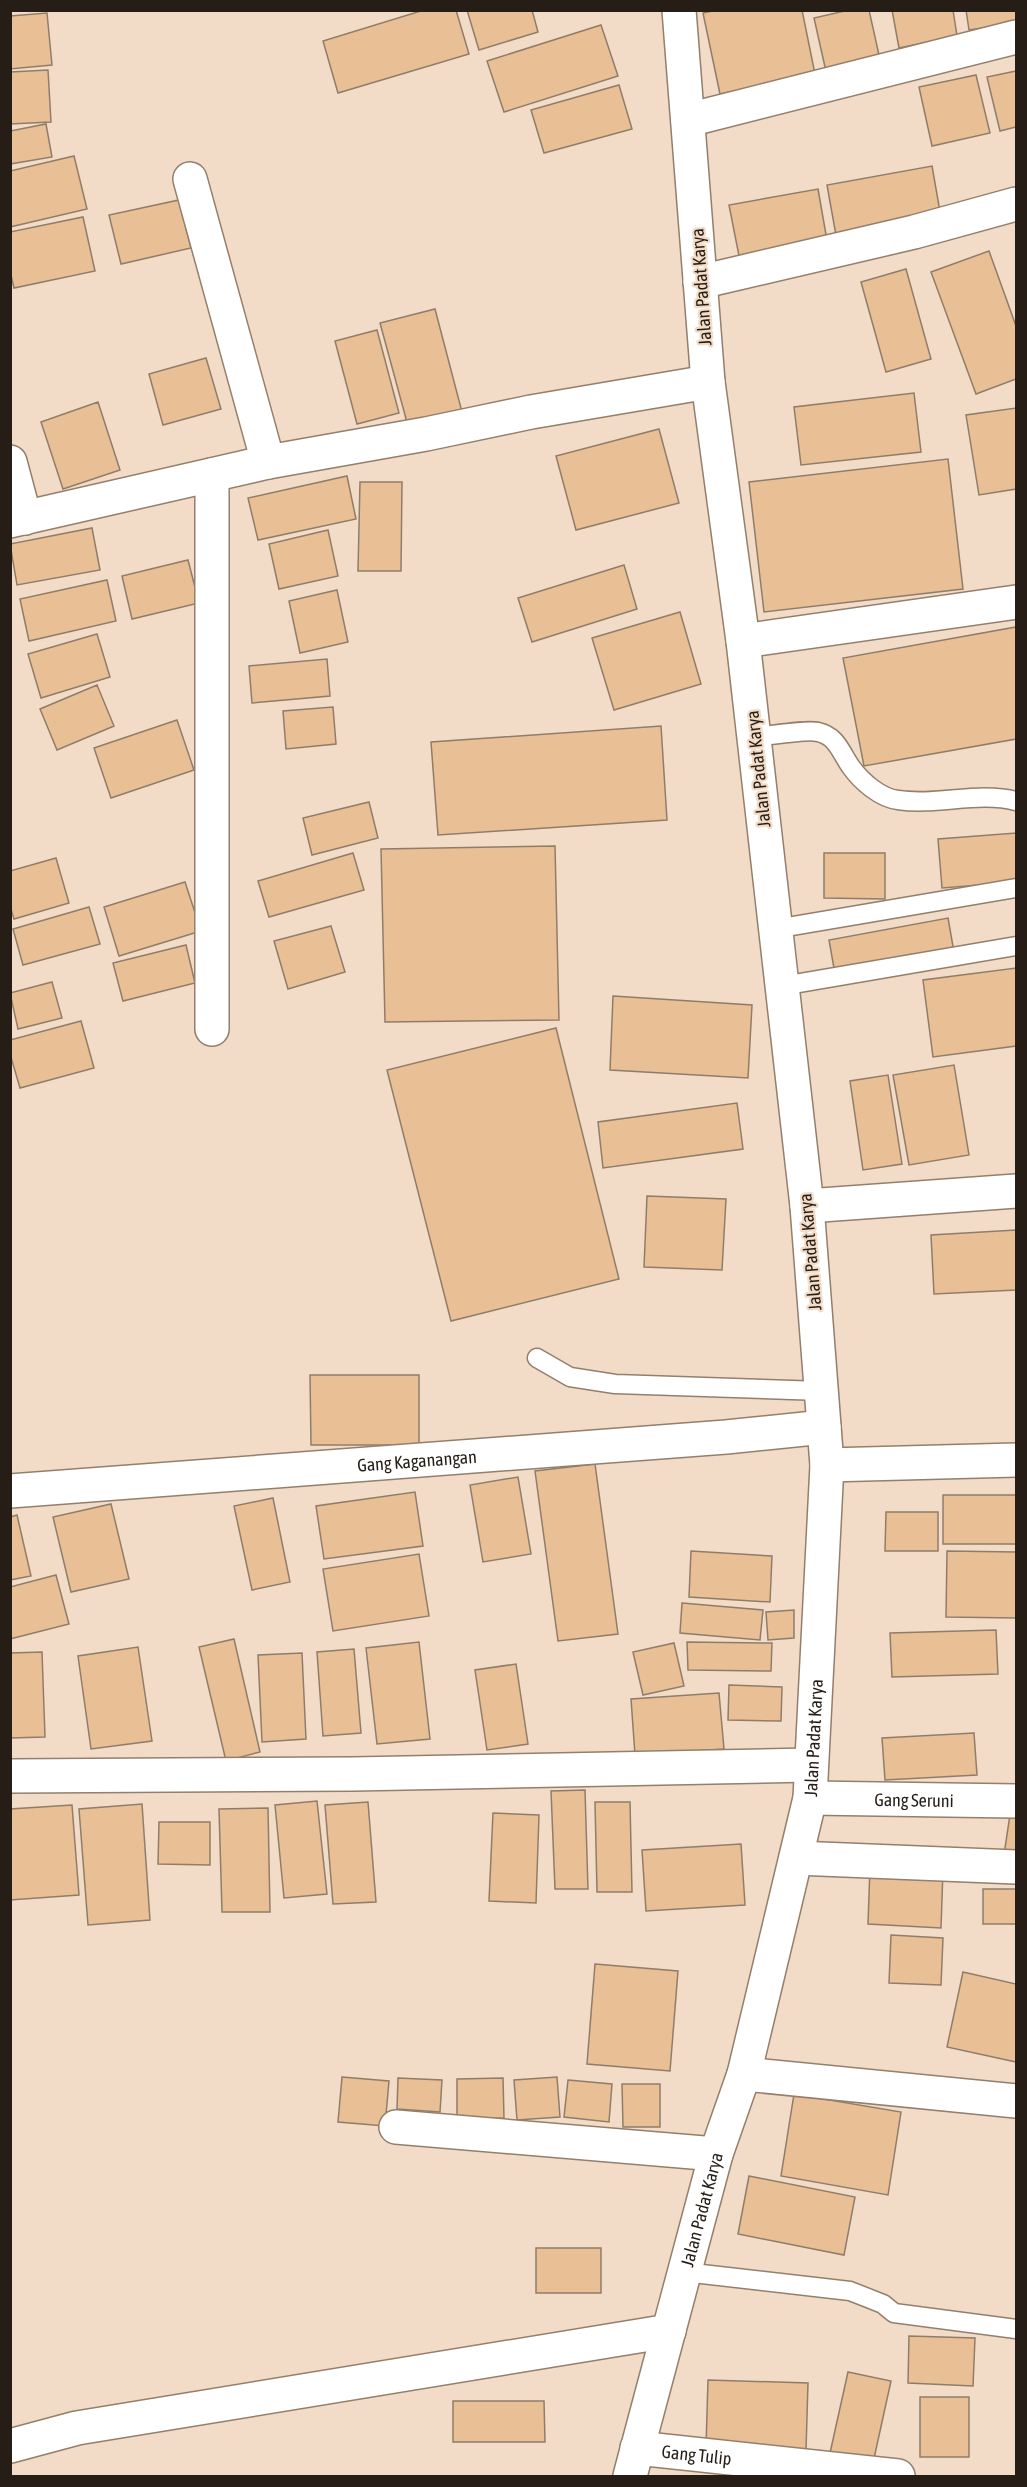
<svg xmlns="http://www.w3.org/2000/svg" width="1027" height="2487" font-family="'Asap Condensed',sans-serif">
	<rect width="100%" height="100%" fill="#f2dcc7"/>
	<path fill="#e9bf96" stroke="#907d69" stroke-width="1.5" d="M424 10H456L469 54 338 93 323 41Z
		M467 10H532L538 32 479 50Z
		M717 10H802L815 74 720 94 703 13Z
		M849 10H869L881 64 827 76 814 18Z
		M892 10H953L957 36 899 48Z
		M966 10H1016V23L969 30Z
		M47 13 52 65 10 69V16Z
		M601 25 618 76 504 112 487 61Z
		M48 70 51 122 10 124V72Z
		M1016 71V127L1000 131 987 77Z
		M976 75 990 133 932 146 919 87Z
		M619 85 632 129 544 153 531 110Z
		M46 124 52 157 10 164V131Z
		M74 156 87 209 10 227V171Z
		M932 166 942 223 837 241 827 185Z
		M818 189 828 246 740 261 729 205Z
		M179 200 191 248 121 264 109 215Z
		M83 217 95 271 14 288 10 271V232Z
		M989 251 1016 326V379L976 394 931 272Z
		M906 269 931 359 886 372 861 282Z
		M435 309 462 412 408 426 380 323Z
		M377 330 399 413 357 424 335 341Z
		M206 358 221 409 163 425 149 374Z
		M914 393 921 452 801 465 794 407Z
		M98 402 120 470 63 489 41 422Z
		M1016 408V489L979 495 966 415Z
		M659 429 679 503 576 530 556 456Z
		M948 459 963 589 764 612 749 482Z
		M347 476 356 519 258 540 248 498Z
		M360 482H402L401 571H358Z
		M92 528 100 570 17 585 10 544Z
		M328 530 338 576 279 589 269 544Z
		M188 560 199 603 132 619 122 576Z
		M624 565 637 609 532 642 518 598Z
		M107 580 116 621 29 641 20 599Z
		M337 590 348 642 300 653 289 601Z
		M680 612 701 684 614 710 592 638Z
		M1016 627V739L864 766 843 658Z
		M97 634 110 677 41 698 28 654Z
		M327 659 330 696 252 703 249 666Z
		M97 685 114 726 57 750 40 709Z
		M333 707 336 744 286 749 283 711Z
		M177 720 194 770 111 798 94 748Z
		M661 726 667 820 438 835 431 742Z
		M369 802 378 838 312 855 303 818Z
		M1016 833V882L942 888 938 839Z
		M555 846 559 1020 385 1022 381 849Z
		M353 853 364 890 269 917 258 881Z
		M824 853H885V899L824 898Z
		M56 858 69 903 14 919 10 906V871Z
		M185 882 201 931 119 956 104 907Z
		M89 907 100 944 23 965 13 929Z
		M948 918 954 952 835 974 829 940Z
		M331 926 345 972 288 989 274 941Z
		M186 945 195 983 123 1001 113 963Z
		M1016 968V1046L933 1057 923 980Z
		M52 982 62 1018 18 1029 10 993Z
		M613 996 752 1005 748 1078 610 1070Z
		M81 1021 94 1068 20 1088 10 1054V1040Z
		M556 1028 619 1279 451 1321 387 1070Z
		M954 1065 969 1155 909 1165 893 1075Z
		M888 1075 902 1164 863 1170 850 1081Z
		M737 1103 743 1149 603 1168 598 1122Z
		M647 1196 726 1199 722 1270 644 1267Z
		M1016 1230V1290L934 1294 931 1235Z
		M310 1375H419V1445H311Z
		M595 1464 618 1634 558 1641 535 1471Z
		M518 1477 531 1554 483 1562 470 1485Z
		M415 1492 423 1546 324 1559 316 1506Z
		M943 1495H1016V1544H943Z
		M273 1498 290 1582 252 1590 234 1506Z
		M111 1504 129 1579 71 1592 53 1517Z
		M886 1512H938V1551H885Z
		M17 1515 31 1576 10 1580V1517Z
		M691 1551 772 1556 770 1602 689 1597Z
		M947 1551 1016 1552V1618L946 1617Z
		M419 1554 429 1616 333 1631 323 1569Z
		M56 1575 69 1624 10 1639V1587Z
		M682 1603 763 1610 760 1640 680 1633Z
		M794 1610V1638L768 1640 766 1612Z
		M996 1630 998 1674 892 1677 890 1633Z
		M234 1639 260 1752 226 1761 199 1647Z
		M419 1642 430 1739 377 1744 366 1648Z
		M687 1642 772 1643 771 1671 688 1670Z
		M674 1643 684 1686 643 1695 633 1652Z
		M138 1647 152 1741 91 1749 78 1656Z
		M354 1649 361 1733 323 1736 317 1652Z
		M42 1652 45 1737 10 1738V1653Z
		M302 1653 306 1739 262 1742 258 1655Z
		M516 1664 528 1744 487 1750 475 1670Z
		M729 1685 782 1687 781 1721 728 1720Z
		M719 1693 724 1749 635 1755 631 1699Z
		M974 1733 977 1775 885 1780 882 1738Z
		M585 1790 588 1889H555L551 1791Z
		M317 1801 327 1894 284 1898 275 1805Z
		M368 1802 376 1902 333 1904 325 1805Z
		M595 1802H630L632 1892H597Z
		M142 1804 150 1920 88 1925 79 1809Z
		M72 1805 79 1895 10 1900V1809Z
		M268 1808 270 1912H222L219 1809Z
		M1011 1808 1016 1809V1857L1004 1855Z
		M493 1813 539 1815 536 1903 489 1901Z
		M159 1822H210V1865L158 1864Z
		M741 1844 745 1905 646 1911 642 1850Z
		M870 1867 943 1870 941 1928 868 1924Z
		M983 1889H1016V1924H983Z
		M891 1935 943 1938 941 1985 889 1983Z
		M595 1964 678 1971 670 2071 587 2064Z
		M963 1972 1016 1984V2062L947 2047Z
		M342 2077 389 2081 385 2126 338 2122Z
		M557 2077 560 2117 517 2120 514 2080Z
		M398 2078 442 2080 440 2112 397 2109Z
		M503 2078 504 2118 457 2119V2079Z
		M568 2080 612 2084 609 2122 564 2117Z
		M622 2084H660V2127H623Z
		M794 2094 901 2112 888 2195 781 2176Z
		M749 2176 855 2197 844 2255 738 2234Z
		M536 2248H601V2293H536Z
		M909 2336 975 2338 973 2386 908 2383Z
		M848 2372 891 2381 873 2463 830 2453Z
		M708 2380 808 2383 806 2450 706 2447Z
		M920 2397H969V2457H920Z
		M453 2401H544L545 2442H453Z"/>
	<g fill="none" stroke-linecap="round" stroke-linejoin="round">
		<defs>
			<path id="service" d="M754 737C768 736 807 729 818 732 837 736 841 753 851 767 861 781 880 798 898 800 937 806 978 791 1016 801
				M775 929 1016 888
				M782 986 1016 946
				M537 1358 570 1377 615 1384 822 1391
				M684 2272 850 2291 883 2304 894 2313 1016 2329"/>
			<g id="minor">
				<path d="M688 120 1016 37"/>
				<path d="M190 179 268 462"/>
				<path d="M700 282 914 232 1016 204"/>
				<path d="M10 462 25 518"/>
				<path d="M10 521 268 462 426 434 531 412 708 382"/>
				<path d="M743 641 1016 602"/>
				<path d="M212 1029V475"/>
				<path d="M807 1206 1016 1191"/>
				<path d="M827 1465 1016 1460"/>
				<path id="s1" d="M10 1491 726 1437 824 1427"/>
				<path d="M10 1776 353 1774 810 1765"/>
				<path id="s2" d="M810 1798 1016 1801"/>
				<path d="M796 1858 1016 1867"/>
				<path d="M744 2074 1016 2101"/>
				<path d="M396 2127 716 2154"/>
				<path d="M10 2446 77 2428 669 2331"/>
				<path id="s3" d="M637 2448 898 2476"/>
				<path id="s4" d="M630 2476 716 2154 744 2074 810 1798 827 1465 807 1206 743 641 708 382 679 10"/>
			</g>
		</defs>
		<use href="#service" stroke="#937f6c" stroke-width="21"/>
		<use href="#minor" stroke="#937f6c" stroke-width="36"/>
		<use href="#service" stroke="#fff" stroke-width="18"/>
		<use href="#minor" stroke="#fff" stroke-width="33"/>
	</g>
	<g text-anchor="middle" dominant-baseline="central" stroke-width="4.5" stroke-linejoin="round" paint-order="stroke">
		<g font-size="18" fill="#251d16" stroke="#f2dcc7">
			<text transform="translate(701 287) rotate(-94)">Jalan Padat Karya</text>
			<text transform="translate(758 769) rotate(-96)">Jalan Padat Karya</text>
			<text transform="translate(810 1252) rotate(-95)">Jalan Padat Karya</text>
			<text stroke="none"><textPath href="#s1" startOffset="408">Gang Kaganangan</textPath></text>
			<text stroke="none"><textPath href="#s4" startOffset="762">Jalan Padat Karya</textPath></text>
			<text stroke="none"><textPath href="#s2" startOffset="104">Gang Seruni</textPath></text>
			<text stroke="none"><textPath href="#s4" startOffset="276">Jalan Padat Karya</textPath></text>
			<text stroke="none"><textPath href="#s3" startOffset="60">Gang Tulip</textPath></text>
		</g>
	</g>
	<rect width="1027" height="2487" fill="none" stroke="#251d16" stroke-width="24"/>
</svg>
